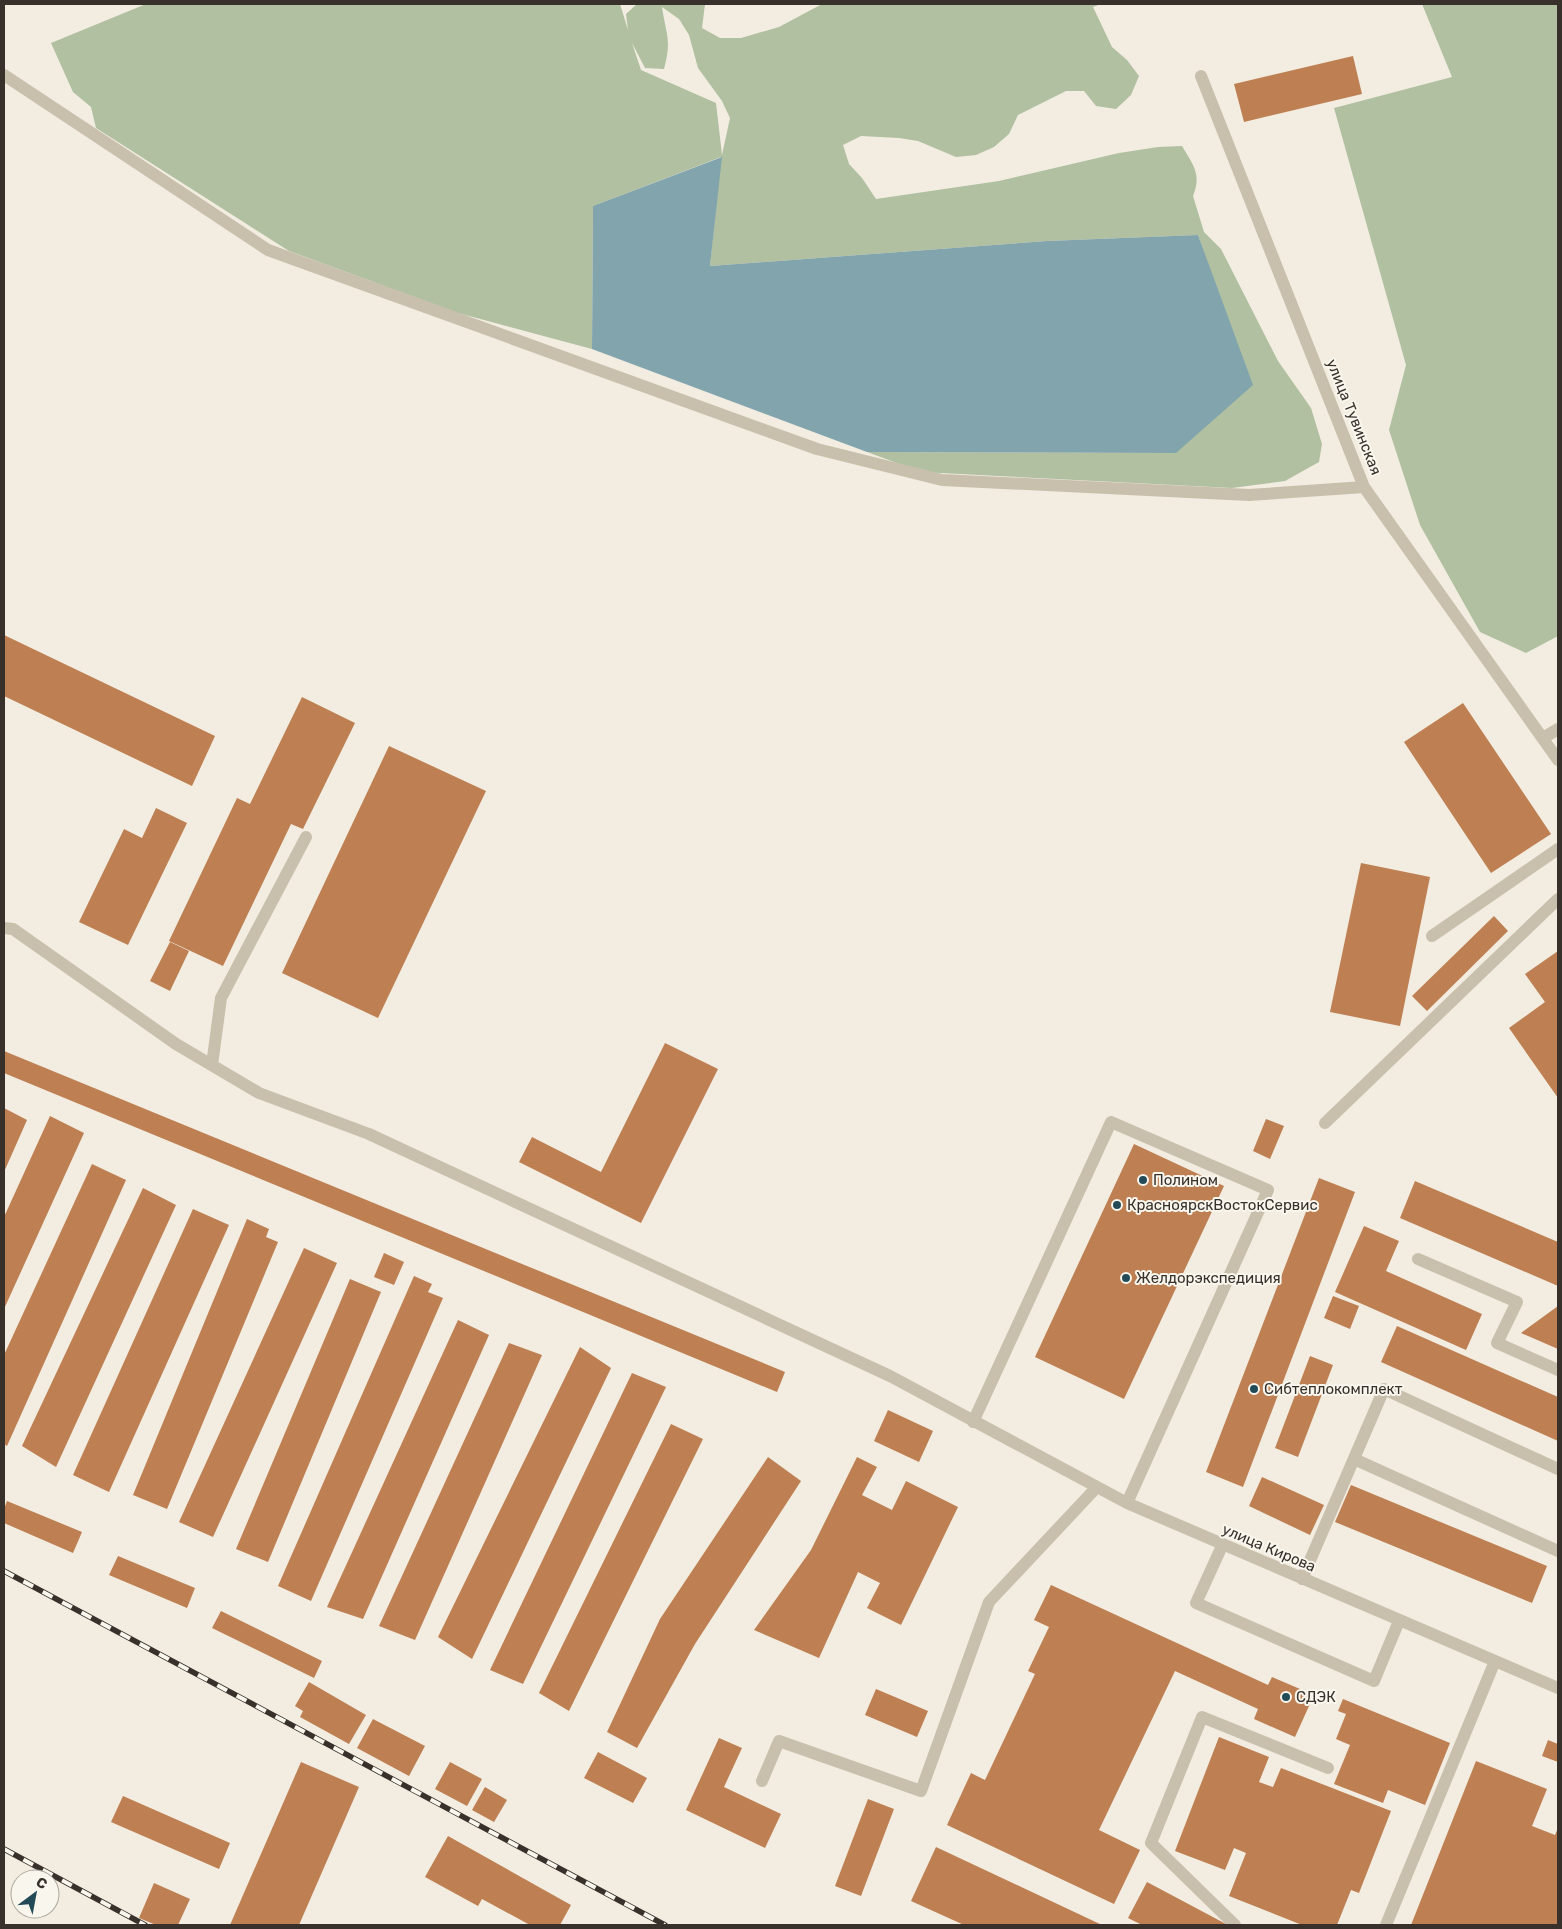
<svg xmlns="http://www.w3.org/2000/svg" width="1562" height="1929" font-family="Rubik,sans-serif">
	<rect width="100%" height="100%" fill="#f2ede0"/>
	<path fill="#b0c0a1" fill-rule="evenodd" d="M146 4H620L628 30 626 14 637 4H705L702 28 720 38H741L779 27 822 4H1101L1093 7 1112 47 1127 60 1139 76 1131 95 1116 109 1096 106 1084 91H1066L1018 115 1009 134 994 147 976 155 956 157 918 141 899 138 861 136 843 145 849 164 862 178 876 199 999 181 1119 153 1158 147 1182 146C1193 165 1202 174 1193 196L1204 232 1221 249 1278 361 1311 408 1322 444 1319 462 1285 481 1232 488 921 472 867 452 1176 453 1223 308 1198 235 1047 241 710 266 721 157 593 206 592 349 458 313 289 251 96 128 91 107 73 92 51 43ZM662 7 679 19 689 35 698 68 722 101 730 118 722 155 716 103 641 70 632 43 645 68 664 69C672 39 666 35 662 7Z
		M1422 4H1558V636L1526 653 1480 632 1420 525 1389 430 1406 365 1334 108 1452 77Z"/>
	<path fill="#81a4ad" d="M722 157 710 266 1047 241 1198 235 1253 385 1176 453 867 452 592 349 593 206Z"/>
	<path fill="#be7f52" d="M1353 56 1362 94 1244 122 1234 84Z
		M4 635 215 736 192 786 4 696Z
		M302 697 355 723 303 829 291 824 223 966 169 941 237 798 250 804Z
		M1463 703 1551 834 1491 873 1404 742Z
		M389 746 486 791 378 1018 282 973Z
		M156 808 187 823 128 945 79 922 124 829 142 838Z
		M1361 863 1430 877 1400 1026 1330 1012Z
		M1494 916 1508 931 1427 1011 1412 996Z
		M170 942 189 951 170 991 150 981Z
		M1558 951V1098L1509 1028 1545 1002 1525 974Z
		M665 1043 718 1069 641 1223 519 1162 532 1137 601 1172Z
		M4 1051 785 1372 777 1392 4 1073Z
		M4 1108 27 1120 4 1172Z
		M50 1116 84 1133 4 1309V1217Z
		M1266 1119 1284 1126 1270 1159 1253 1151Z
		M1134 1144 1224 1186 1124 1399 1035 1357Z
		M92 1164 126 1180 7 1446 4 1444V1355Z
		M1319 1178 1355 1192 1243 1487 1206 1472Z
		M1415 1181 1558 1242V1286L1400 1218Z
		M143 1188 176 1205 56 1467 22 1446Z
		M193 1209 229 1225 109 1492 73 1475Z
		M247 1219 269 1229 266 1237 278 1242 167 1509 133 1495Z
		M1364 1226 1399 1241 1386 1271 1482 1314 1466 1350 1335 1292Z
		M304 1248 337 1263 213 1537 179 1522Z
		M384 1253 404 1262 394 1285 374 1277Z
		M414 1276 432 1284 428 1292 443 1298 311 1601 278 1586Z
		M350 1279 381 1292 268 1562 236 1549Z
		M1333 1296 1359 1306 1350 1329 1324 1318Z
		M1558 1306V1349L1521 1333Z
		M458 1320 489 1335 363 1619 327 1607Z
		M1397 1326 1558 1397V1441L1381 1362Z
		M509 1343 542 1355 415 1640 379 1626Z
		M580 1347 611 1368 472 1659 438 1637Z
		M1310 1356 1333 1365 1298 1457 1275 1448Z
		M632 1373 666 1387 523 1684 490 1670Z
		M888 1410 933 1431 919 1462 874 1441Z
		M671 1424 703 1439 569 1711 539 1693Z
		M768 1457 801 1481 695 1644 637 1748 607 1732 660 1619Z
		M857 1457 877 1467 862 1495 892 1510 906 1481 958 1507 901 1625 867 1608 880 1583 858 1572 819 1658 754 1630 811 1550Z
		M1262 1477 1324 1505 1310 1535 1249 1506Z
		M1351 1485 1547 1566 1532 1603 1335 1522Z
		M7 1501 82 1532 73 1553 4 1523V1509Z
		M118 1556 195 1588 187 1608 109 1575Z
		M1051 1585 1268 1685 1272 1677 1314 1695 1295 1737 1254 1719 1258 1709 1175 1671 1099 1830 1140 1850 1114 1904 947 1825 971 1773 985 1780 1035 1674 1028 1671 1049 1627 1034 1620Z
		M221 1611 322 1661 314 1678 212 1628Z
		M309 1682 366 1715 349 1744 300 1717 303 1711 295 1706Z
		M876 1689 928 1711 917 1737 865 1715Z
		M1343 1699 1450 1743 1425 1805 1388 1790 1383 1803 1334 1784 1350 1745 1336 1739 1346 1714 1338 1711Z
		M373 1719 425 1746 409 1776 357 1748Z
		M1219 1737 1269 1757 1259 1782 1273 1787 1281 1768 1391 1811 1359 1893 1351 1890 1337 1925H1302L1229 1896 1246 1853 1234 1848 1225 1870 1175 1851Z
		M719 1738 742 1748 724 1787 781 1814 765 1848 686 1810Z
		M1548 1740 1558 1744V1762L1542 1756Z
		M598 1752 647 1778 633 1803 584 1778Z
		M1476 1761 1547 1789 1532 1826 1555 1835 1558 1828V1925H1411Z
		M301 1762 359 1787 299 1925H230Z
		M450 1762 482 1779 467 1806 435 1789Z
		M485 1787 507 1800 494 1822 472 1810Z
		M123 1796 230 1843 219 1869 111 1822Z
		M868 1799 894 1809 861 1896 835 1886Z
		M448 1836 571 1905 560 1925H530L482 1899 478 1906 425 1877Z
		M936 1847 1102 1925H964L911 1901Z
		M1147 1882 1226 1924V1925H1142L1128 1918Z
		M154 1883 190 1899 178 1925H156L139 1918Z"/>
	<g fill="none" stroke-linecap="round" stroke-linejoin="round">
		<path stroke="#c9bfad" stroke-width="12" d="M4 75 268 250 817 449 942 480 1249 495 1364 487
			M1201 76 1364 487 1558 760
			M1543 738 1558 729
			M4 928 13 929 176 1044 259 1093 369 1134 890 1376 1127 1503 1558 1688
			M1432 936 1558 849
			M212 1065 221 998 306 837
			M1325 1123 1558 899
			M1418 1259 1517 1302 1497 1343 1558 1370
			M973 1422 1111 1122 1268 1190 1127 1503
			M1354 1459 1558 1551
			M1222 1546 1196 1603 1374 1681 1399 1621
			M1302 1579 1384 1389 1558 1469
			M762 1781 779 1741 921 1791 989 1602 1096 1488
			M1235 1925 1151 1843 1202 1717 1328 1768
			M1386 1925 1495 1661"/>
		<defs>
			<path id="rail" d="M4 1571 665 1925
				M4 1849 145 1925"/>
		</defs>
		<use href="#rail" stroke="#38312b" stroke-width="5.5"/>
		<use href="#rail" stroke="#f9f6ed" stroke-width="4" stroke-dasharray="11" stroke-linecap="butt"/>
	</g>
	<g fill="#234b57" stroke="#f9f6ed" stroke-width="2">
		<circle cx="1143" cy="1180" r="5"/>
		<circle cx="1117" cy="1205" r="5"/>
		<circle cx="1126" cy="1278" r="5"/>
		<circle cx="1254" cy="1389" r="5"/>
		<circle cx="1286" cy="1697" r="5"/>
	</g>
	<g text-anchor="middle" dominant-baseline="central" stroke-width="4" stroke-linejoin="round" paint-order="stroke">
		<g font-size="15" fill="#38312b" stroke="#f9f6ed">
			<text transform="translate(1354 417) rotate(68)">улица Тувинская</text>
			<text transform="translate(1269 1548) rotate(23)">улица Кирова</text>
		</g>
		<g font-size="15" fill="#38312b" stroke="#f9f6ed" text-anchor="start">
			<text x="1153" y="1180">Полином</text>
			<text x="1127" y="1205">КрасноярскВостокСервис</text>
			<text x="1136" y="1278">Желдорэкспедиция</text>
			<text x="1264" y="1389">Сибтеплокомплект</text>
			<text x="1296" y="1697">СДЭК</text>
		</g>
	</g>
	<rect width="1562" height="1929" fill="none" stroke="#38312b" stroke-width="10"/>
	<g transform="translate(35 1894) rotate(32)"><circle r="24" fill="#f9f6ed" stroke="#aca79f"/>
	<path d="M0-4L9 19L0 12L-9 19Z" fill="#234b57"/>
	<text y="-8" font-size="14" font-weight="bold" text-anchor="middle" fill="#38312b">С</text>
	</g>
</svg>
